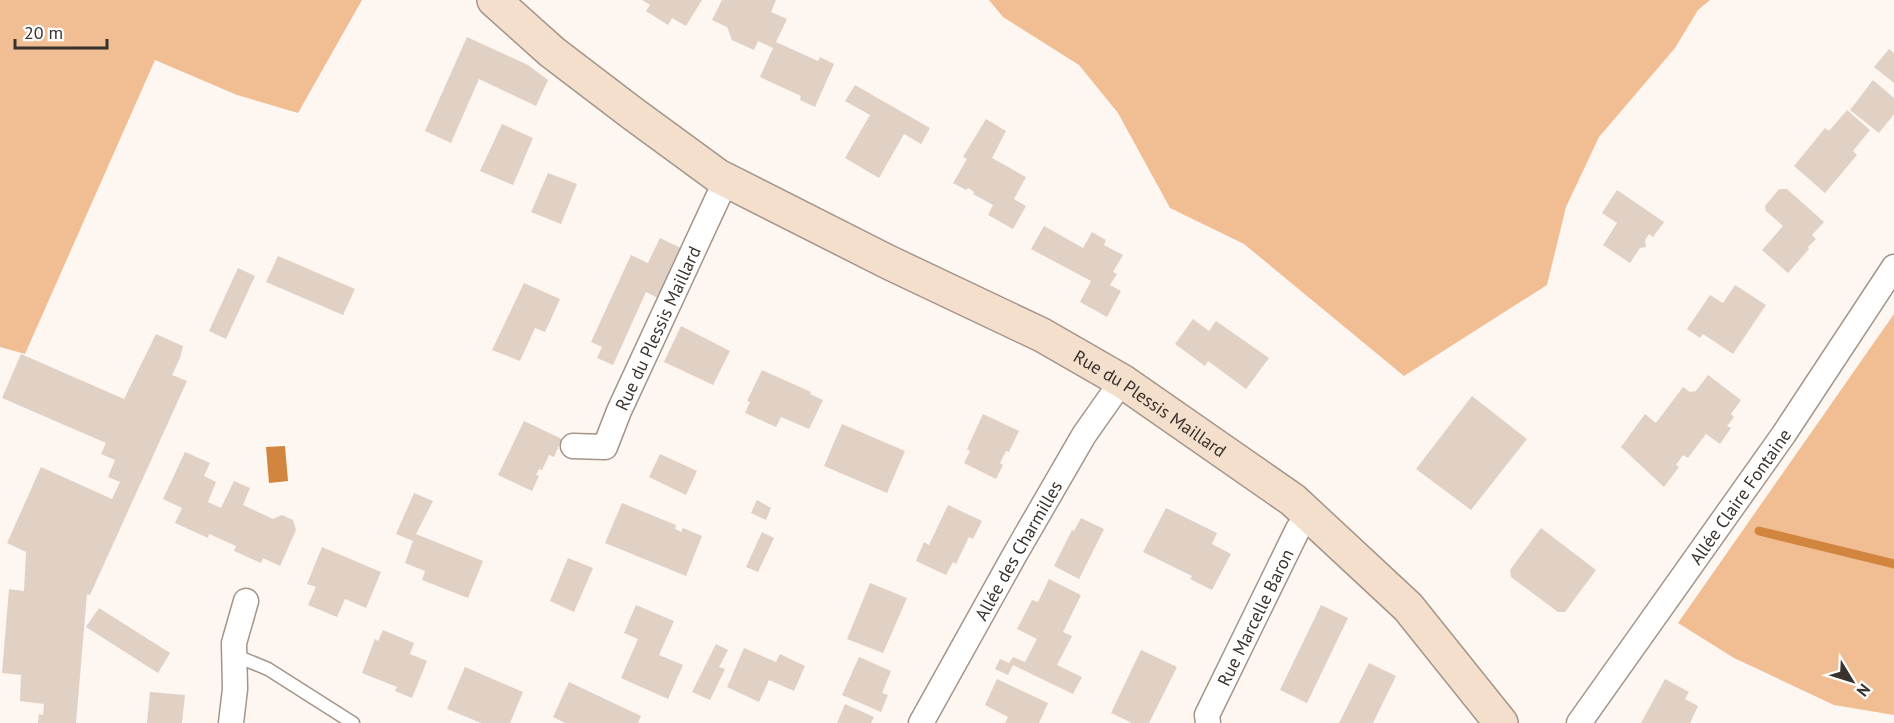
<svg xmlns="http://www.w3.org/2000/svg" width="1894" height="723" font-family="'PT Sans',sans-serif">
	<rect width="100%" height="100%" fill="#fdf6f1"/>
	<path fill="#f1be94" d="M0 0H362L298 113 237 95 155 60 25 354 0 347Z
		M989 0H1710L1698 10 1675 48 1599 137 1566 207 1547 285 1404 376 1244 244 1170 208 1118 113 1079 65 1003 17Z
		M1894 314V715L1834 705 1734 658 1678 623Z"/>
	<path fill="#d1853e" d="M285 446 288 481 269 483 266 447Z"/>
	<g fill="none" stroke-linecap="round" stroke-linejoin="round">
		<path stroke="#d1853e" stroke-width="9" d="M1759 531 1894 564"/>
	</g>
	<path fill="#e1d1c4" d="M642 0H702L686 26 672 18 668 25 646 11 650 5Z
		M722 0H776L771 12 787 19 776 42 818 61 820 57 834 64 815 107 800 100 801 96 760 77 773 48 758 41 754 50 732 40 727 27 712 20Z
		M467 37 528 65 548 80 536 106 479 79 451 143 425 131Z
		M1889 49 1894 53V83L1874 67Z
		M1873 80 1894 98V114L1879 133 1850 110Z
		M855 85 930 128 921 144 904 134 879 178 845 158 870 115 845 101Z
		M1847 110 1870 130 1853 151 1857 155 1825 193 1794 166 1825 128 1829 131Z
		M986 119 1006 131 992 158 1026 177 1014 199 1026 206 1013 229 988 215 993 205 973 194 974 192 968 188 966 190 953 183 967 159 963 157Z
		M502 124 533 138 513 185 480 171Z
		M548 173 577 184 561 224 531 212Z
		M1779 189H1787L1824 222 1812 235 1816 239 1808 247 1809 249 1788 273 1762 250 1783 226 1766 211 1765 206Z
		M1617 190 1664 222 1653 237 1649 234 1645 240 1646 247 1640 248 1630 263 1603 245 1617 223 1602 213Z
		M1044 226 1083 248 1092 232 1106 240 1104 245 1123 255 1113 272 1117 274 1110 285 1121 291 1107 317 1080 302 1091 281 1031 249Z
		M660 238 685 250 662 300 646 292 613 365 597 358 602 347 591 342 631 255 648 263Z
		M278 256 355 289 343 315 266 282Z
		M238 268 255 276 226 339 209 331Z
		M524 283 560 299 545 332 535 328 520 361 492 350Z
		M1735 285 1766 305 1733 354 1703 334 1700 338 1687 329 1710 295 1723 303Z
		M1193 319 1209 331 1216 321 1269 358 1246 389 1208 361 1205 366 1175 344Z
		M681 326 730 351 713 385 664 362Z
		M156 334 183 346 180 358 172 375 187 381 90 595 87 594 76 723H38L39 714 43 715 44 704 20 701 21 675 2 673 9 589 24 591 26 552 7 543 41 467 112 499 120 482 108 477 115 460 101 454 106 443 2 398 21 354 124 399Z
		M762 370 811 392 810 394 823 400 809 429 781 417 776 427 745 413 750 402 747 401Z
		M1708 375 1741 400 1731 414 1734 417 1727 426 1731 428 1720 444 1706 434 1688 458 1683 455 1676 465 1679 467 1664 487 1621 447 1645 414 1656 423 1683 387 1690 392 1696 391Z
		M1472 396 1527 439 1471 510 1416 469Z
		M983 414 1019 431 1009 452 1006 451 1000 463 1003 465 996 479 964 463 970 451 967 449Z
		M524 421 562 439 554 457 549 455 542 470 539 469 536 475 539 476 532 491 498 475Z
		M842 424 905 451 887 493 824 466Z
		M185 452 210 463 204 476 216 482 208 502 221 508 234 481 250 488 243 505 273 519 282 515 293 520 296 530 280 566 263 558 261 563 234 551 236 546 209 534 208 538 175 523 182 508 163 499Z
		M660 454 697 471 686 495 649 477Z
		M414 493 433 501 416 534 483 561 468 598 422 580 425 571 405 563 413 541 396 534Z
		M757 500 771 508 766 520 751 513Z
		M622 503 676 525 675 529 681 532 683 528 702 536 686 576 605 543Z
		M948 505 982 521 973 539 969 537 956 564 953 562 946 575 916 561 924 542 929 545Z
		M1166 508 1217 533 1212 544 1231 554 1212 590 1190 579 1192 576 1143 552Z
		M1081 518 1104 529 1079 579 1054 566 1072 530 1074 531Z
		M1541 528 1596 570 1565 612H1558L1511 577 1510 570Z
		M762 532 774 538 758 572 746 567Z
		M322 547 381 572 366 608 345 599 337 617 308 605 316 587 307 584Z
		M568 558 593 568 574 612 550 601Z
		M1049 579 1081 595 1063 632 1072 636 1057 665 1082 677 1073 694 1013 665 1008 675 995 669 1000 659 1009 663 1013 657 1025 662 1037 639 1017 629 1032 600 1038 602Z
		M870 583 907 598 883 653 847 639Z
		M636 605 674 621 659 655 683 665 668 699 621 678 638 639 624 633Z
		M1321 605 1348 618 1307 703 1280 690Z
		M99 608 170 653 158 673 86 627Z
		M383 630 414 643 410 654 427 661 412 698 395 691 397 687 362 673 375 639 378 641Z
		M716 644 728 650 719 667 725 669 710 700 692 692Z
		M744 648 776 662 780 654 805 666 794 691 769 680 759 702 727 687Z
		M1141 650 1177 667 1149 723H1132L1111 713Z
		M859 657 891 671 882 693 888 695 881 712 842 695Z
		M1369 663 1396 676 1373 723H1339Z
		M465 667 523 692 510 723H481L447 709Z
		M997 679 1048 703 1039 723H1005L1008 717 985 705Z
		M1665 679 1689 692 1685 699 1698 706 1690 723H1641Z
		M569 682 641 716 638 723H565L553 717Z
		M150 692 185 695 182 723H147Z
		M845 704 874 717 871 723H837Z"/>
	<g fill="none" stroke-linecap="round" stroke-linejoin="round">
		<defs>
			<path id="lane" d="M234 655 268 669 353 723"/>
			<g id="street">
				<path id="s1" d="M573 446 605 447 619 411 726 180"/>
				<path d="M231 723 235 689 234 643 246 601"/>
				<path id="s2" d="M921 723 1014 556 1084 435 1122 381"/>
				<path id="s3" d="M1208 723 1207 715 1298 529 1311 516"/>
				<path id="s4" d="M1579 723 1784 434 1894 267"/>
			</g>
			<g id="secondary">
				<path id="s5" d="M494 0 552 52 632 113 718 176 888 262 1042 335 1122 381 1293 500 1408 607 1501 723"/>
			</g>
		</defs>
		<use href="#lane" stroke="#a49589" stroke-width="15"/>
		<use href="#street" stroke="#a49589" stroke-width="27"/>
		<use href="#secondary" stroke="#a49589" stroke-width="36"/>
		<use href="#lane" stroke="#fff" stroke-width="12"/>
		<use href="#street" stroke="#fff" stroke-width="24"/>
		<use href="#secondary" stroke="#f4dfcd" stroke-width="33"/>
	</g>
	<g text-anchor="middle" dominant-baseline="central" stroke-width="4.5" stroke-linejoin="round" paint-order="stroke">
		<g font-size="18" fill="#39322d" stroke="#fff">
			<text stroke="none"><textPath href="#s1" startOffset="162">Rue du Plessis Maillard</textPath></text>
			<text stroke="none"><textPath href="#s5" startOffset="774">Rue du Plessis Maillard</textPath></text>
			<text stroke="none"><textPath href="#s4" startOffset="278">Allée Claire Fontaine</textPath></text>
			<text stroke="none"><textPath href="#s2" startOffset="198">Allée des Charmilles</textPath></text>
			<text stroke="none"><textPath href="#s3" startOffset="117">Rue Marcelle Baron</textPath></text>
		</g>
	</g>
	<g transform="translate(1852 681) rotate(128)" stroke="#ffffff" stroke-width="4.5" paint-order="stroke">
	<path d="M0-4.5L10 22L0 15L-10 22Z" fill="#39322d"/>
	<text y="-9" font-size="16" font-weight="bold" text-anchor="middle" fill="#39322d">N</text>
	</g>
	<path d="M15 39v9h92v-9" fill="none" stroke="#39322d" stroke-width="3"/>
	<text x="24" y="39" font-size="18" fill="#39322d" stroke="#ffffff" stroke-width="4.5" paint-order="stroke">20 m</text>
</svg>
